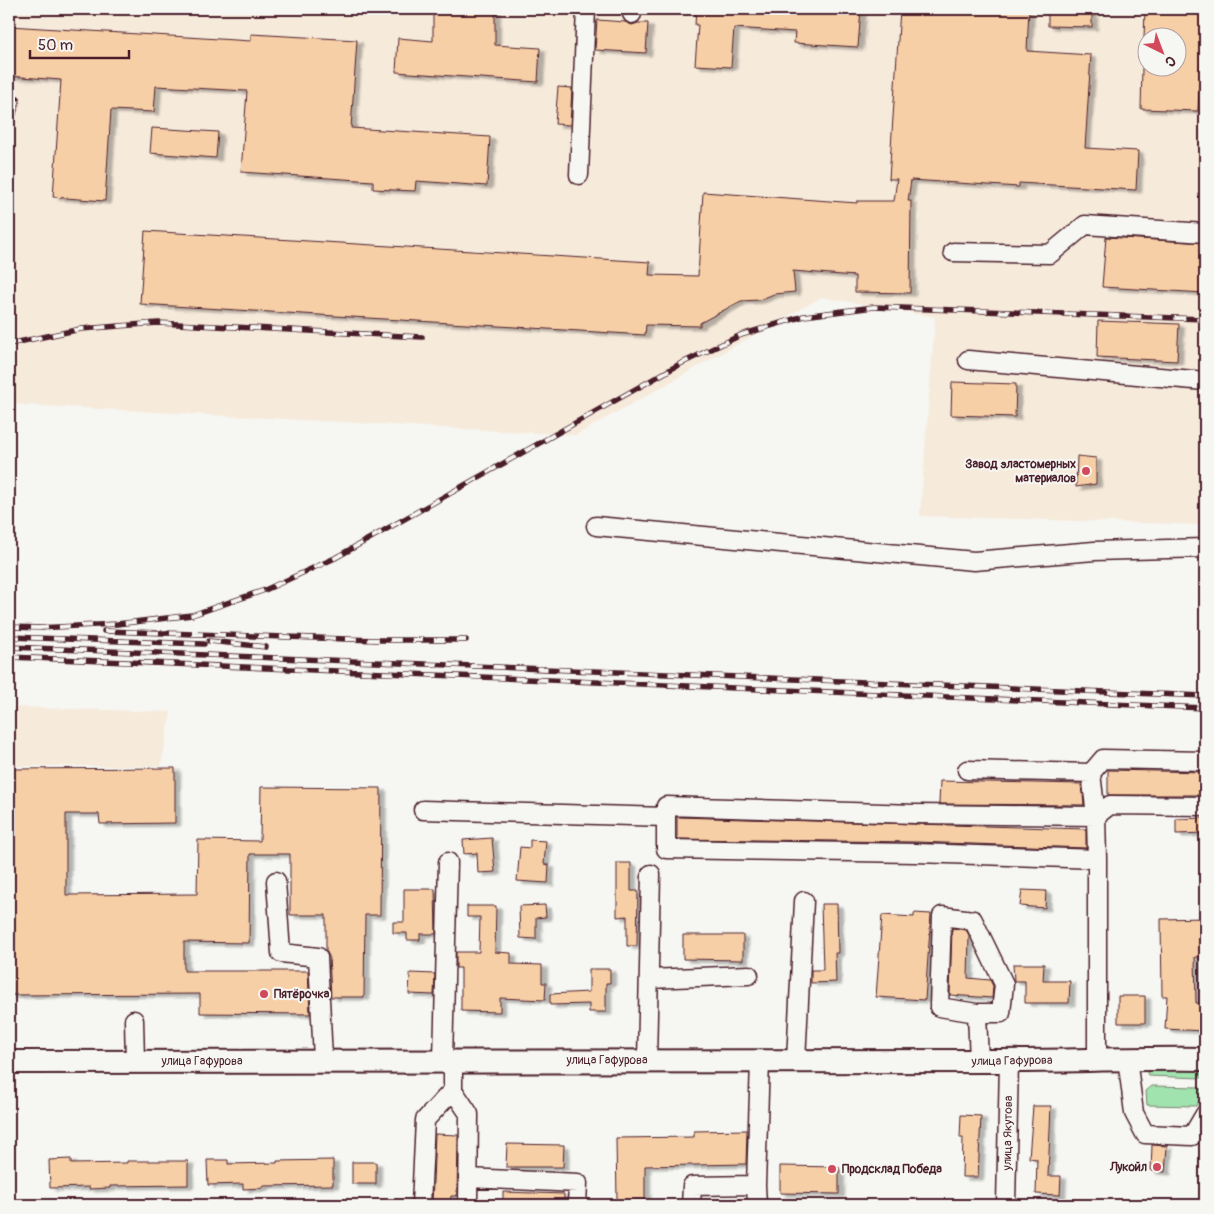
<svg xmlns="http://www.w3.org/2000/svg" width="1214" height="1214" font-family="Pangolin,sans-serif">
	<defs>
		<filter id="shadow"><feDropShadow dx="5.5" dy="3" stdDeviation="1" flood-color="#0004"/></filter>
	</defs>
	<rect width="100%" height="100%" fill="#f6f6f2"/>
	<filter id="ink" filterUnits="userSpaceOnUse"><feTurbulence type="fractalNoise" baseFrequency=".02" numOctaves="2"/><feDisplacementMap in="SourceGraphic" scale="10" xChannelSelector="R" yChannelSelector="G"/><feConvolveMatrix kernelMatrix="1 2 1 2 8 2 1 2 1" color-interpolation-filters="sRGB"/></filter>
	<g filter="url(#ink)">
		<path fill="#f6eadb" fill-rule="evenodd" d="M9 9H1205V525L920 516 935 317 822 297 576 435 9 404ZM1146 38H1176V68H1146Z
			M9 707 171 712 161 766H9Z"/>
		<path fill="#a1e3ae" stroke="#76816c" d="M1146 1069 1205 1071 1201 1078 1148 1076Z
			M1152 1086 1199 1087 1203 1093 1196 1106 1147 1105 1146 1091Z"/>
		<path fill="#f7cfa6" stroke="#4a1f2b" filter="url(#shadow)" d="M433 9H495V45L540 48 538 82 396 72 398 38 433 41Z
			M696 9H803L841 12 842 9H861L858 47 794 43 795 32 734 28 731 67 695 65 698 25H695Z
			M900 9H1029L1027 51 1091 55 1085 148 1138 151 1136 190 1019 183V187L911 180 908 201H911L910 293 855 292V276L793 271 795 292 774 294 759 300 741 301 700 323V326L646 325 645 335 140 304 145 231 650 262 649 275 698 276 703 192 857 203V201H894L897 179H889Z
			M1048 9H1092V27L1048 26Z
			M1145 9H1203L1198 111 1141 109 1142 68H1176V38H1144Z
			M597 20 625 22 632 25 638 23H648L646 53 595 50Z
			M9 26 251 41V34L357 40 351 128 490 137 487 186 416 181 415 191 373 189V181L241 172 247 91 156 86 154 112 111 110 105 201 53 197 61 80 9 76Z
			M558 87 572 88 570 125 555 124Z
			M152 128 218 132 216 158 150 153Z
			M1106 237 1205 243V293L1102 287Z
			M1098 321 1179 324 1177 361 1097 357Z
			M952 382 1016 384 1015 417 951 415Z
			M1077 456 1096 458V484L1076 487Z
			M175 768V823L100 824 99 814H66V895L197 894 198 840 260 841 261 787 381 788 380 915H365L364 997H331L329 956 326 951V915H290V854H250L249 943 184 942V971H308L310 1014 200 1013V994L9 995V769Z
			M1108 770 1205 772V795H1108Z
			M940 781 1082 784 1084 805 939 804Z
			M677 817 1086 829V848L916 842 677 839Z
			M1205 818V833L1176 834V819Z
			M492 838 495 872 478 873 477 853 464 854 463 840Z
			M530 840 546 841 544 864 549 865 548 883 517 881 520 847 530 848Z
			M617 863H631V891H638L637 946H627V916L617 917Z
			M404 889H435L436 934H420V940H407V933H393V922H404Z
			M1022 890 1046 891 1045 908 1020 906Z
			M821 904H837L838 953H835L836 982 811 983V970H823Z
			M545 905 546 917 536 918V939L520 938 519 906Z
			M467 906H496L495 952 511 953V964L542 965V983H546L545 1000 500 998V1012L461 1011V968H456V952H479L480 917H467Z
			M914 913 931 914 925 1000 876 997 882 915 914 917Z
			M1205 918V957H1195L1196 1003H1205V1031L1165 1029 1167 996H1162L1161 919Z
			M952 928 966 930 969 935 968 978 990 980 993 986 992 998 950 995Z
			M683 935H743V960L683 959Z
			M1013 964H1044L1043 981H1070L1069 1003H1025V981H1014Z
			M589 969H610V983H606V1012H589V1004L550 1005V994L589 992Z
			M410 973 435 974 434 995 409 994Z
			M1118 996H1145V1023H1118Z
			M1033 1106H1051L1048 1176H1061L1060 1195 1036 1194 1037 1159 1029 1158Z
			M961 1115 981 1116 978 1177H962L963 1138H960Z
			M747 1130 746 1164 645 1166V1200L617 1201 616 1138 694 1137V1131Z
			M435 1134 458 1135 457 1196H451L450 1205H432Z
			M507 1144 564 1145 563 1167H506Z
			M1152 1145 1167 1146 1165 1172 1151 1171Z
			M71 1159V1164L127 1163V1161H188V1185L110 1186V1188L89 1189V1187L50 1188 49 1160Z
			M207 1160H228V1164L277 1163V1161L333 1160V1185L263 1186V1188L243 1189V1184L208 1185Z
			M352 1162H376V1184H352Z
			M780 1166 839 1167V1194L780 1193Z
			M503 1192 564 1194V1205H503Z"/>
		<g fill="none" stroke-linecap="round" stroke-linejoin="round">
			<defs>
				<path id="minor" d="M632 14V9
					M579 175 586 9
					M953 252 1050 254 1085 225 1205 233
					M968 360 1205 381
					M596 526 974 561 1094 551 1205 548
					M967 770 1091 773 1096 816 1097 859 916 853 666 849V806L915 814 1096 816 1110 805 1205 806
					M1091 773 1103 759 1205 761
					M423 810 666 817
					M1097 859V1059
					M276 881 281 953 318 957 323 1060
					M649 979 749 975
					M977 1013H1001L1004 984 973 920 942 916 939 1007 977 1013 979 1061
					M134 1020 135 1061
					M1127 1058 1134 1113 1145 1134 1192 1136 1205 1114
					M443 1060 448 862
					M647 1061 651 874
					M796 1061 804 901
					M453 1090 469 1114 468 1205
					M468 1178 578 1183 577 1205
					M421 1205 425 1120 453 1090V1060
					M691 1205 692 1186 756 1185
					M757 1205 756 1185 760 1061
					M1006 1205 1009 1061"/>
				<path id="major" d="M9 1062C339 1060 670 1061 1001 1061 1069 1061 1137 1058 1205 1059"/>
			</defs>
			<use href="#minor" stroke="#4a1f2b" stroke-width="21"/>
			<use href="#major" stroke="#4a1f2b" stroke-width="26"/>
			<use href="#minor" stroke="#f6f6f2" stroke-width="18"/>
			<use href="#major" stroke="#f6f6f2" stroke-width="22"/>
			<defs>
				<path id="rail" d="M9 132 18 99
					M9 344 81 329 158 323 422 337
					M9 627 44 628
					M37 628 117 624 192 615 265 590 335 558 680 364 741 335 804 316 874 307 1205 319
					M104 631 377 640H466
					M9 637 204 644
					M209 641 266 647
					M9 647 1205 696
					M9 657 1205 708"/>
			</defs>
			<use href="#rail" stroke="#4a1f2b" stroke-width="5.5"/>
			<use href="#rail" stroke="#f6f6f2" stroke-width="4" stroke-dasharray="11" stroke-linecap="butt"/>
		</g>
	</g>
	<g fill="#d1495b" stroke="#f6f6f2" stroke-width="2">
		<circle cx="1086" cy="471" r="5"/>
		<circle cx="264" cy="994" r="5"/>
		<circle cx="1157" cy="1167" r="5"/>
		<circle cx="832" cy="1169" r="5"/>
	</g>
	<g text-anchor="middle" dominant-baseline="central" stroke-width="4" stroke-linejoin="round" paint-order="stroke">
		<g font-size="12" font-weight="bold" fill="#4a1f2b" stroke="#f6f6f2" text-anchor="end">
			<text x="1076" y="464">Завод эластомерных<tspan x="1076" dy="14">материалов</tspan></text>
			<text x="274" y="994" text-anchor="start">Пятёрочка</text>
			<text x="1147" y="1167">Лукойл</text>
			<text x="842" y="1169" text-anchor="start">Продсклад Победа</text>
		</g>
		<g font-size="12" fill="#4a1f2b" stroke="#f6f6f2">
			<text x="607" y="1060">улица Гафурова</text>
			<text x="202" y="1061">улица Гафурова</text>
			<text transform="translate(1012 1061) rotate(-1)">улица Гафурова</text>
			<text transform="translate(1008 1133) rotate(-89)">улица Якутова</text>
		</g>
	</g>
	<rect width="1214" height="1214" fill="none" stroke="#f6f6f2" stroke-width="30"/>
	<rect x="15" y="15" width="1184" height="1184" fill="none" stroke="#4a1f2b" stroke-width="2" filter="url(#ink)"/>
	<g transform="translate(1162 52) rotate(138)"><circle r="24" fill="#f6f6f2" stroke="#b1a0a2"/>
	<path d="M0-4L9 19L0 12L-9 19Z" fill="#d1495b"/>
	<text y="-8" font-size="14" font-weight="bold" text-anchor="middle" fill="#4a1f2b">С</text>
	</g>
	<path d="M30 50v8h99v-8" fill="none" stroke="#4a1f2b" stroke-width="2.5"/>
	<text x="38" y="50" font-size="15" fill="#4a1f2b" stroke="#f6f6f2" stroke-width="4" paint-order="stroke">50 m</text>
</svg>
